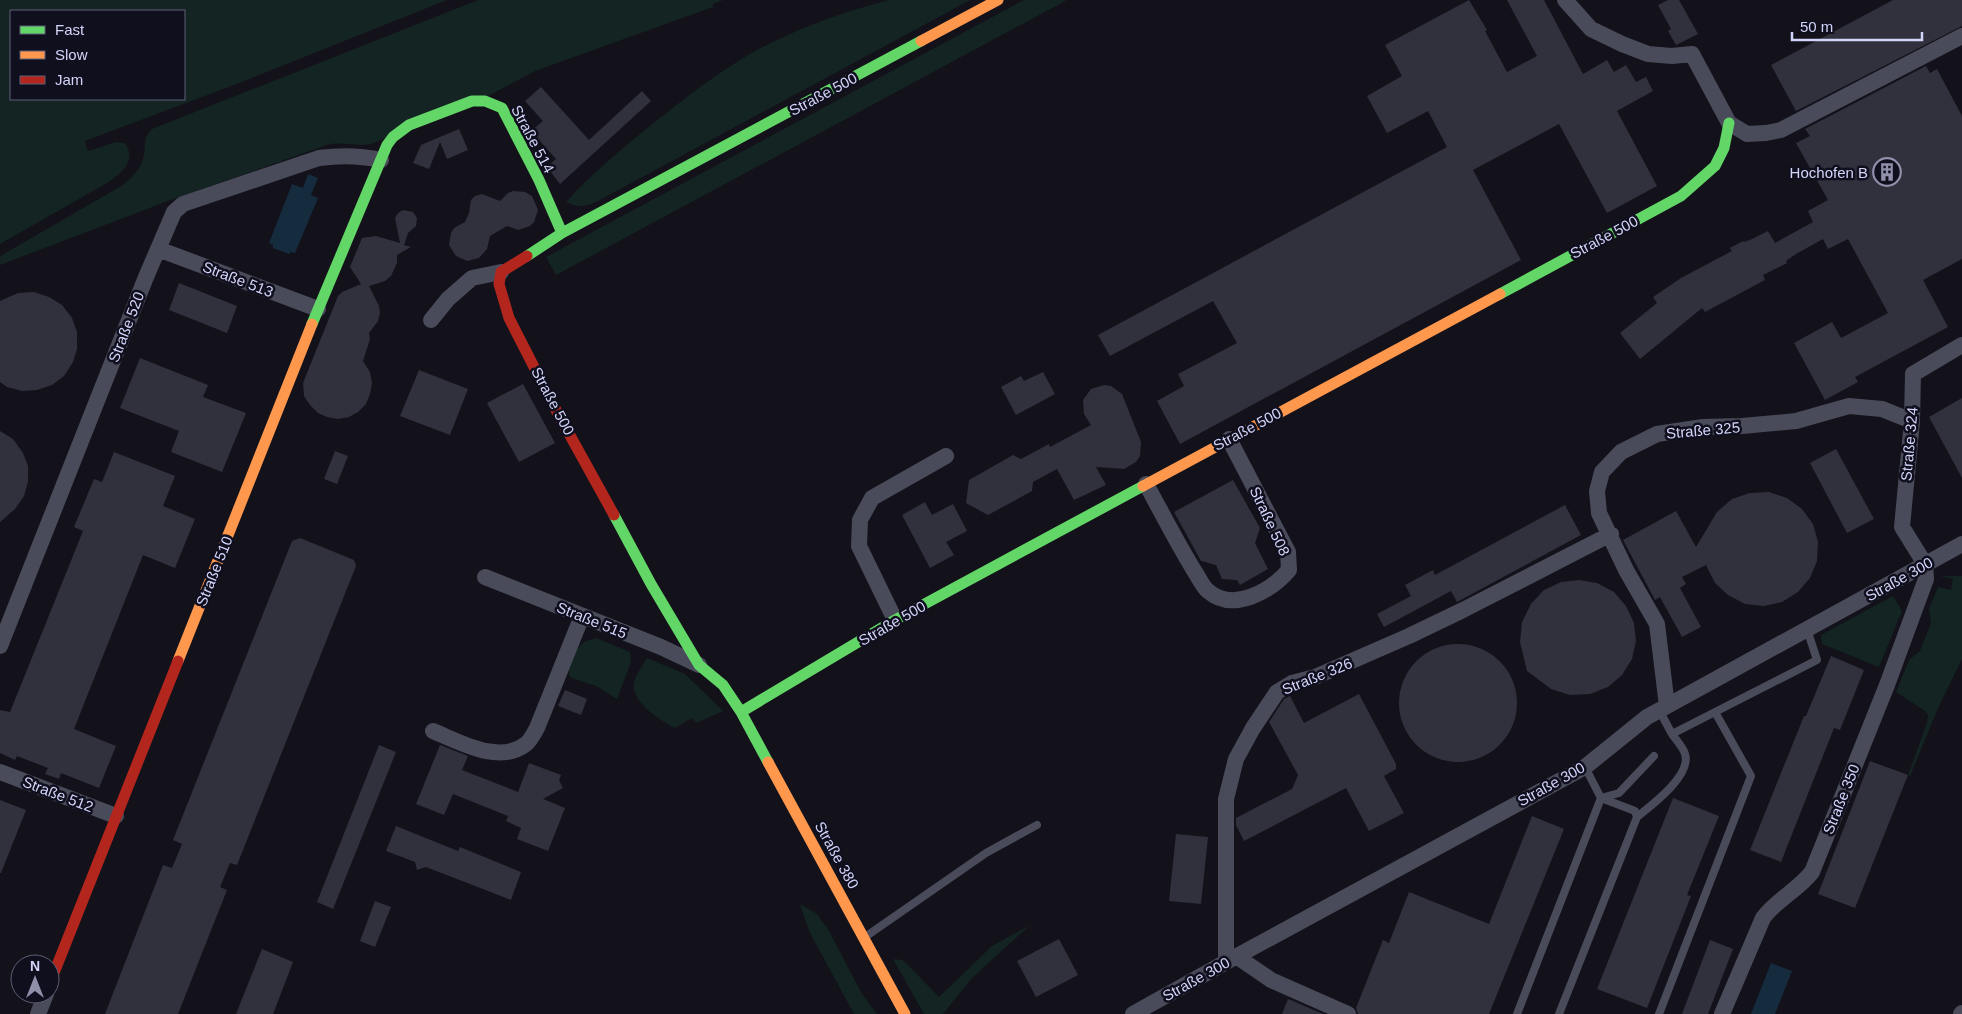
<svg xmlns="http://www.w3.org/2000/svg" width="1962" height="1014" font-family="Helvetica,sans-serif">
	<rect width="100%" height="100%" fill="#13121a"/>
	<path fill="#132423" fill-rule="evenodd" d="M0 0H447L234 85 85 141 88 151 116 142 125 143C137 160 122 174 107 183L0 244ZM11 11H184V99H11Z
		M478 0H723L713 4V7L535 71 490 95 371 144C356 147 341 141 327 145L168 201 0 265V257L2 255 123 185C132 178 142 167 144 155 146 143 143 138 152 129Z
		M889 0H970L598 201C586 207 578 208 566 202 592 173 622 149 651 125 693 92 738 56 788 35 820 20 855 9 889 0Z
		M1024 0H1067L556 275 546 257Z
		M1940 576H1962V659L1938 708 1910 776 1908 775 1927 723 1928 715 1925 711 1896 692 1909 660 1920 651 1931 623 1929 609 1938 587 1951 590 1953 579Z
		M1893 596 1902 611 1879 667 1822 644 1821 635Z
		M596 638 630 652 631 662 617 699 596 686 572 678 569 675V670L576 650 584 642Z
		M647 658 685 674 723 711 696 723 692 718 675 728C661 721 631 702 634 683 636 674 642 666 647 658Z
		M800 904 817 914 829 931 862 994 877 1014H854L809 931Z
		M1030 925 972 978 943 1014H924L893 959 903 960 939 997 992 946Z"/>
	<path fill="#152b3e" d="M308 174 318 178 311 195 318 198 295 253 291 252 289 254 273 248V245L269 243 292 184 303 188Z
		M1771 963 1792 971 1775 1014H1751Z"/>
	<path fill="#31303d" d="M1469 0 1487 30 1485 31 1507 72 1537 56 1507 0H1544L1583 74 1607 60 1614 72 1626 65 1636 82 1646 77 1653 91 1617 111 1657 186 1607 213 1559 124 1473 170 1521 260 1180 444 1157 401 1184 386 1178 374 1237 343 1213 301 1110 356 1098 335 1447 147 1428 111 1387 133 1367 96 1402 76 1385 45Z
		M1668 0H1679L1698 34 1676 45 1668 31 1671 29 1658 5Z
		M1893 0H1962V26L1796 111 1771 65Z
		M1926 66 1930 73 1937 69 1962 116V259L1923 280 1948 327 1855 377 1858 382 1825 400 1794 343 1832 322 1841 338 1888 313 1848 239 1828 249 1823 239 1796 254 1786 261 1787 263 1763 275 1765 280 1705 312 1702 308 1640 359 1620 333 1657 303 1653 297 1681 278 1732 251 1730 248 1743 241 1744 242 1750 240 1768 231 1775 243 1813 222 1808 211 1828 200 1796 143 1810 136 1805 129Z
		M541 87 589 140 642 91 651 101 560 184 547 167 556 159 531 131 543 121 525 101Z
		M459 129 468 150 447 159 440 142 429 169 413 163 421 145Z
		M513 191 525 192 532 196 538 210 534 222 530 226 518 230 507 226 490 236 487 249 479 258 467 261 456 256 449 245 451 233 454 228 465 222 469 213 471 200 475 196 482 194 500 201 508 193Z
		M403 210 413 212 417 218 416 226 408 233 404 245 411 247 397 255V263L391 276 385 281 369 286 379 306 380 313 378 321 369 333 370 339 363 361 370 372 372 383 370 394 366 404 358 412 349 417 338 419 327 417 318 413 310 405 304 396 303 383 338 296 342 292 361 284 350 267 362 238 376 236 400 243 395 218 398 213Z
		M179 283 237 306 227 333 169 310Z
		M34 292 49 297 62 305 72 318 77 332V349L73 362 64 376 52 385 37 390 22 391 7 387 0 382V301L18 293Z
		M140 358 208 385 203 397 246 413 222 472 171 452 179 431 120 408Z
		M419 370 468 389 450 435 400 416Z
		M1043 372 1055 394 1016 415 1001 387 1021 376 1024 381Z
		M523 384 555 443 519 462 487 403Z
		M1104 385 1111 386 1122 394 1141 442 1140 456 1136 462 1124 469 1096 467 1106 485 1074 500 1057 469 1033 482 1032 491 988 515 966 503 969 480 1013 455 1021 459 1049 444 1050 447 1091 425 1084 414 1083 400 1091 389Z
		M1962 398V478L1929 417Z
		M0 431 13 439 23 453 28 466V482L24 496 15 509 0 522Z
		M1836 449 1874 519 1847 533 1810 463Z
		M335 451 348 456 337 484 324 479Z
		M114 452 175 476 163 506 195 519 175 568 143 555 74 729 116 746 99 788 61 773 59 779 45 774 48 768 17 756 15 760 0 753V710L10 712 83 531 74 527 94 479 102 482Z
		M1233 480 1260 528 1255 543 1268 569 1240 585 1237 580 1222 579 1216 565 1201 561 1174 512Z
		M1769 492 1787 498 1802 509 1813 524 1818 542 1817 561 1810 578 1798 592 1782 602 1764 606 1745 604 1728 595 1715 583 1706 565 1682 577 1686 584 1680 588 1701 627 1682 637 1660 597 1655 600 1623 540 1676 511 1696 547 1717 512 1732 499 1750 493Z
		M925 502 932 515 953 504 967 531 946 542 954 555 930 568 902 515Z
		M1565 505 1581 535 1457 602 1451 591 1384 627 1377 614 1411 596 1405 585 1433 570 1435 575Z
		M300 538 354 560 356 566 237 865 230 863 220 887 227 890 178 1014H105L163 865 172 868 182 844 173 840 292 541Z
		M1579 580 1597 583 1614 592 1626 606 1634 623 1636 641 1632 659 1622 675 1608 687 1590 694 1570 695 1551 689 1527 671 1520 642 1522 622 1531 604 1544 590 1561 582Z
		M1399 703a59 59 0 1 1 118 0a59 59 0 1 1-118 0Z
		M1831 656 1864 670 1840 730 1834 728 1781 862 1750 850 1804 716H1806Z
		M565 690 587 699 581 715 558 706Z
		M1359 694 1396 764V769L1384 776 1404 813 1369 831 1346 788 1244 841 1236 825V818L1292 789 1298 775 1269 722 1284 699 1290 696 1304 723Z
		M379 745 396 752 333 909 317 902Z
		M440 745 468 756 462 770 518 792 529 763 561 775 559 780 563 788 543 799 565 808 548 851 517 839 521 828 506 821 508 816 453 794 444 815 416 804Z
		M1870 761 1908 775 1855 908 1818 894Z
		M1673 798 1719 816 1687 895 1691 896 1647 1008 1597 989Z
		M0 800 26 810 1 873H0Z
		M1532 816 1564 829 1489 1014H1358L1356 1008 1383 940 1389 943 1409 892 1489 924Z
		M396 826 458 851 460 847 521 872 511 900 426 867 417 870 415 862 386 851Z
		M1176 834 1208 837 1201 904 1169 901Z
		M375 901 391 907 375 947 360 941Z
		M1059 939 1078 975 1036 997 1017 961Z
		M1710 940 1733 949 1708 1014H1682Z
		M262 949 293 962 273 1014H236Z
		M1288 999 1293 1001 1323 1014H1282Z"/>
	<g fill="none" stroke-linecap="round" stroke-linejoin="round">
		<path stroke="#494a5a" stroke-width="8" d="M1659 710 1672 734 1817 660 1807 629
			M1601 798 1619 793 1654 756
			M1637 817C1652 805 1692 775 1685 754 1683 747 1676 740 1672 734
			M865 937 986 853 1037 825
			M1517 1014 1601 798 1585 767
			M1559 1014 1637 817 1635 811 1601 798
			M1659 1014 1751 776 1715 712"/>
		<path stroke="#494a5a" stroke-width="16" d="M1565 0 1591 29 1622 44 1648 54 1672 56 1692 54 1729 123 1747 134 1766 133 1781 130 1962 36
			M158 249 318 309
			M431 320 448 299 472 278 501 272
			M1146 484C1162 513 1177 543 1195 572 1199 578 1203 587 1208 591 1233 613 1271 591 1289 570L1288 552 1229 439
			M485 577 661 647 699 665
			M895 620 859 546 860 520 872 498 946 456
			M0 646 146 277 174 212 183 204 319 158C341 155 359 155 381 160
			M1667 706 1657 624 1626 570 1599 513 1597 491 1602 472 1621 452 1657 434 1703 427 1742 426 1796 421 1849 406 1882 409 1912 421
			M433 731C460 742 499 765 526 744 531 740 534 733 537 728L582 616
			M0 772 116 816
			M1236 956 1271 980 1348 1014
			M1226 962V799L1236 759 1253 728 1277 692 1292 683 1315 677 1409 636 1463 610 1611 534
			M38 1014 46 994
			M1133 1014 1226 962 1585 767 1647 717 1962 544
			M1722 1014 1763 918C1776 900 1798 890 1812 872L1887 685 1926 579 1925 564 1902 527 1912 421 1913 374 1962 345
			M1961 1014 1962 1013"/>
		<path stroke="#63d668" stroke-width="11" d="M527 256 562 233 921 41
			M1500 294 1681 196 1715 166 1724 148 1729 123
			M312 324 387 145 393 137 409 125 472 101H485L502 108 539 180 562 233
			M614 515 651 584 699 665 723 685 741 712 768 762
			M741 712 895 620 1143 486"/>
		<path stroke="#ff974d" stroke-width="11" d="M921 41 998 0
			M1143 486 1500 294
			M178 661 312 324
			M768 762 905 1014"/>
		<path stroke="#b3261e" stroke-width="11" d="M527 256 501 272 499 284 509 318 556 410 614 515
			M50 983 178 661"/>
	</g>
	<defs>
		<symbol id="building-ring" viewBox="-11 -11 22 22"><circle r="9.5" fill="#100f1e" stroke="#9090ab" stroke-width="1.5"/><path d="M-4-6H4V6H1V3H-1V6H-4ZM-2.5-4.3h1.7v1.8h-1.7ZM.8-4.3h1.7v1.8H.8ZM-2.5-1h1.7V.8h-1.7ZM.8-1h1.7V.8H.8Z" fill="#9090ab"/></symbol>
	</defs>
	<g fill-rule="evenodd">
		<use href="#building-ring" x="1871" y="156" width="32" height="32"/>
	</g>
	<g text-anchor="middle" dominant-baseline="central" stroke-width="5" stroke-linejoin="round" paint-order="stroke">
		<g font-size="15" fill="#d3d4f9" stroke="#100f1e">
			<text transform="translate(823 94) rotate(-28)">Straße 500</text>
			<text transform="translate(533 139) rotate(62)">Straße 514</text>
			<text transform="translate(1604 237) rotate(-28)">Straße 500</text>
			<text transform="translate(238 279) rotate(21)">Straße 513</text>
			<text transform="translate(126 327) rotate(-69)">Straße 520</text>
			<text transform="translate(553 401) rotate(62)">Straße 500</text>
			<text transform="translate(1247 429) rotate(-28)">Straße 500</text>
			<text transform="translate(1703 430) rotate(-5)">Straße 325</text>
			<text transform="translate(1909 444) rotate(-85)">Straße 324</text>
			<text transform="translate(1270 521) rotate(65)">Straße 508</text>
			<text transform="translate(214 571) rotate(-68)">Straße 510</text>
			<text transform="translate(1899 579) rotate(-29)">Straße 300</text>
			<text transform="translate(592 620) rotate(22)">Straße 515</text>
			<text transform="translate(892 623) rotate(-30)">Straße 500</text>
			<text transform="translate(1317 676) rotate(-22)">Straße 326</text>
			<text transform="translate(1551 784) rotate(-29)">Straße 300</text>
			<text transform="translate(58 794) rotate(21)">Straße 512</text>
			<text transform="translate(1841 799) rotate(-68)">Straße 350</text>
			<text transform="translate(837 855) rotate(61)">Straße 380</text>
			<text transform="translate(1196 979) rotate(-29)">Straße 300</text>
		</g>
		<g font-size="15" fill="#d3d4f9" stroke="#100f1e" text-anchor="end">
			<text x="1868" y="172">Hochofen B</text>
		</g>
	</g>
	<rect x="10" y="10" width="175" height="90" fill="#100f1e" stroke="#5e5e76"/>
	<rect x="20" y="26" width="25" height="8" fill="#63d668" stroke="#5e5e76"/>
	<text x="55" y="35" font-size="15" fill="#d3d4f9">Fast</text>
	<rect x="20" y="51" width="25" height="8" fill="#ff974d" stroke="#5e5e76"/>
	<text x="55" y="60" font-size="15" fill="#d3d4f9">Slow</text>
	<rect x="20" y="76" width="25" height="8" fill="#b3261e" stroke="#5e5e76"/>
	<text x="55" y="85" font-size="15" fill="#d3d4f9">Jam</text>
	<g transform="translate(35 979)"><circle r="24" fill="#100f1e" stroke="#5e5e76"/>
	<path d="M0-4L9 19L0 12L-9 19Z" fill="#9090ab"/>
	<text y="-8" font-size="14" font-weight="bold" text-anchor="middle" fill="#d3d4f9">N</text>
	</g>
	<path d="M1792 32v8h130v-8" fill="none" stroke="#d3d4f9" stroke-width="2.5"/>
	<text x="1800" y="32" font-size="15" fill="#d3d4f9" stroke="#100f1e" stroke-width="4" paint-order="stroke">50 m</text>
</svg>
